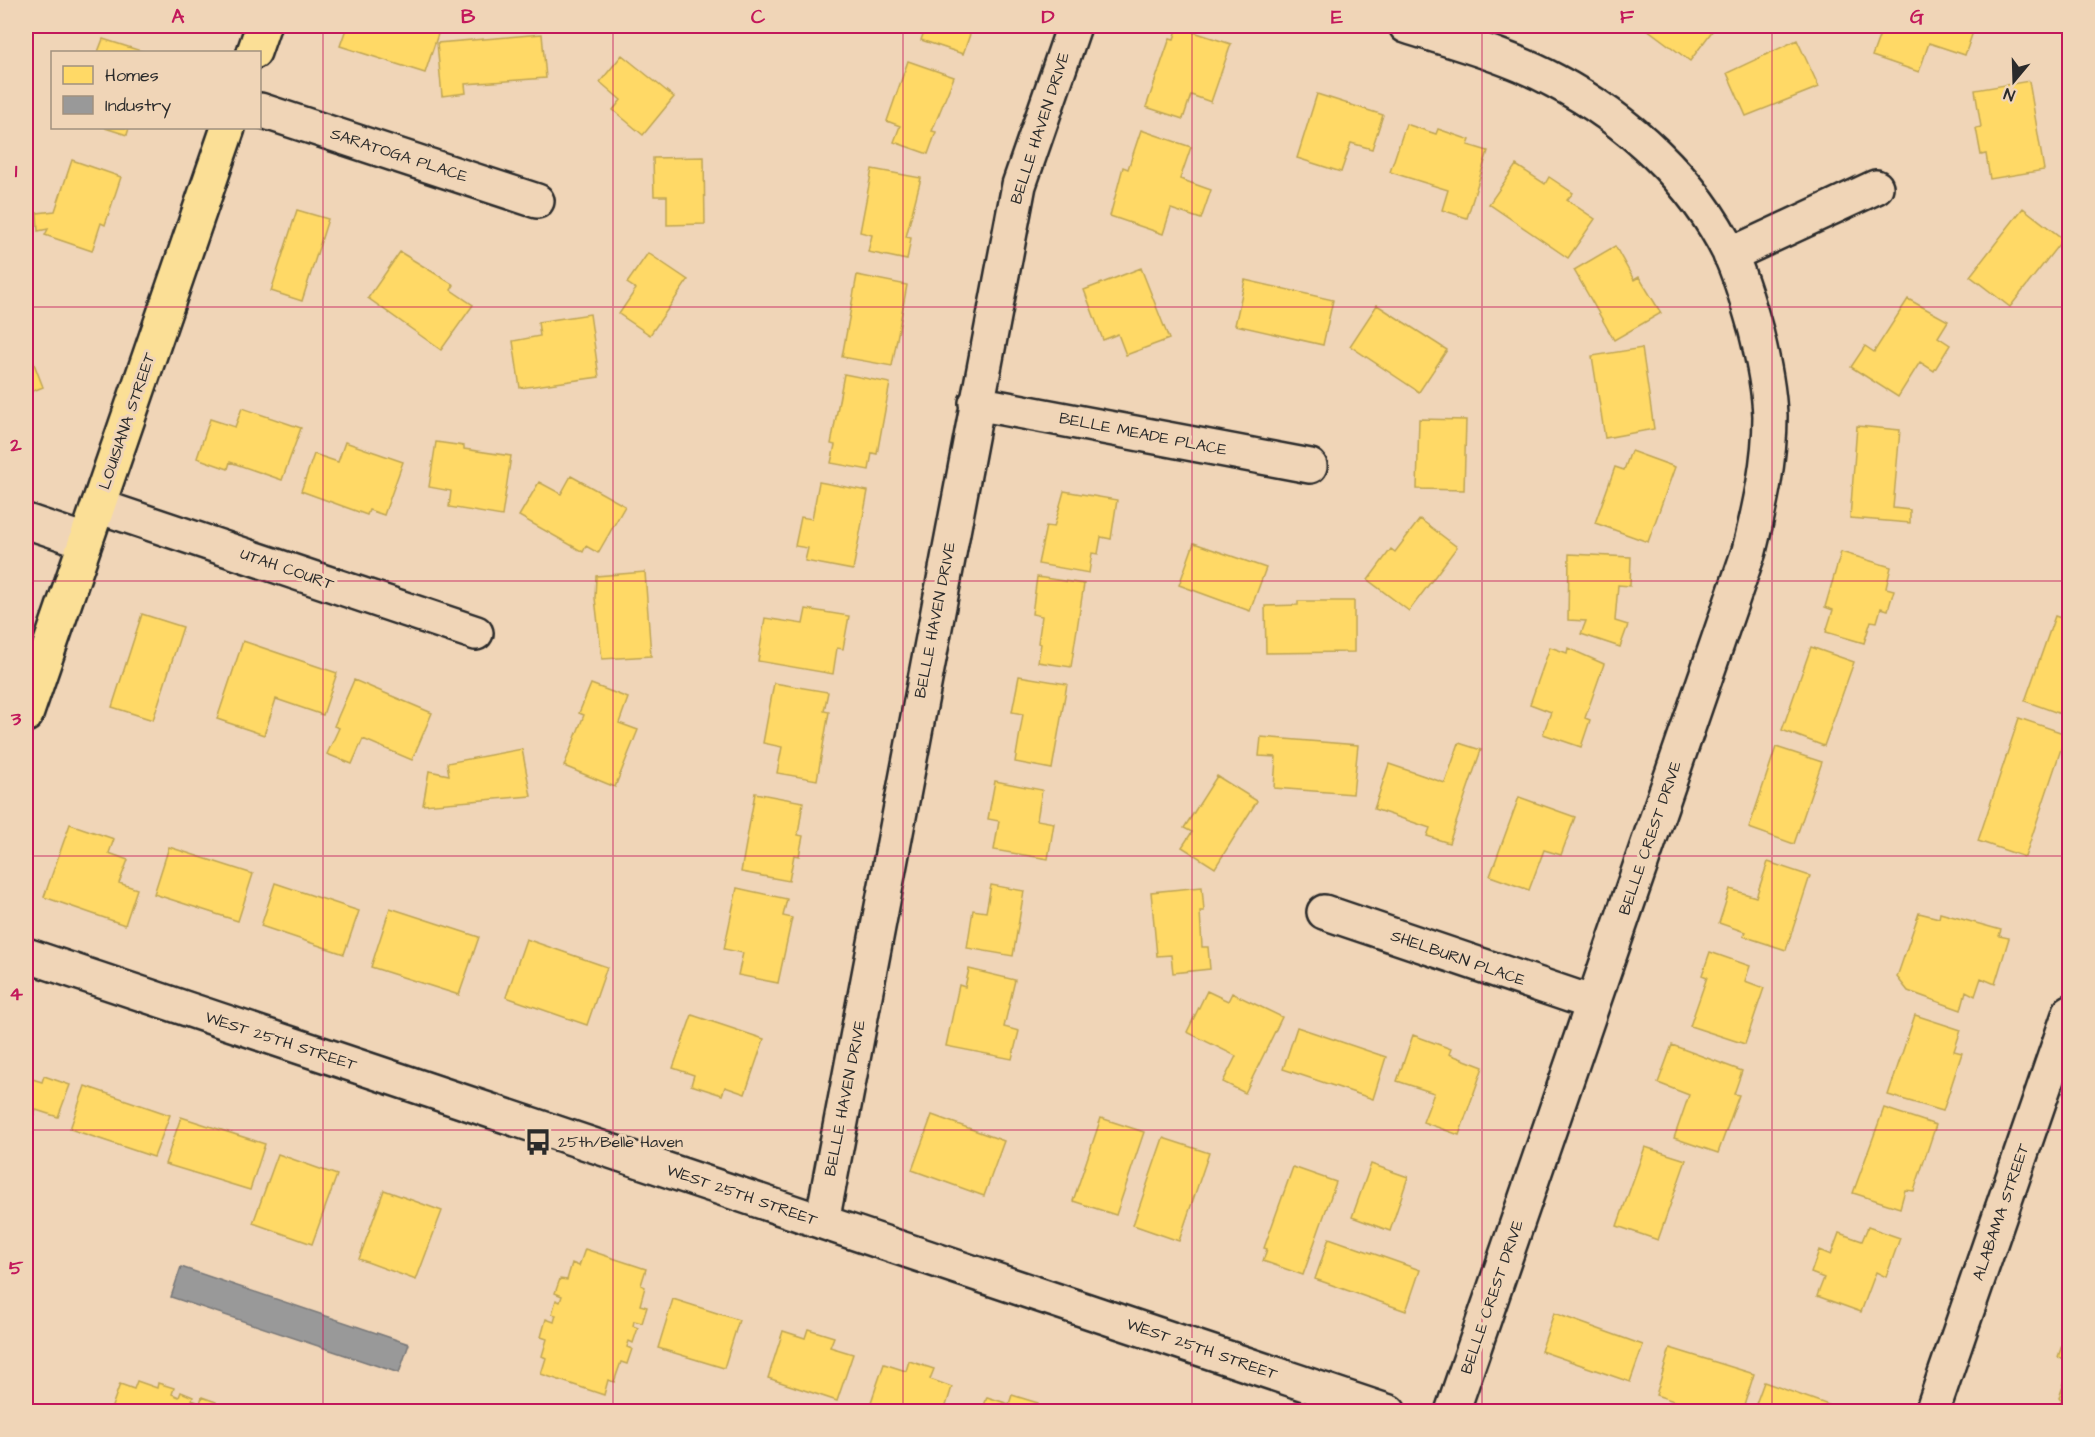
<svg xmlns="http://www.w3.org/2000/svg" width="2095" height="1437" font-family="'Architects Daughter',sans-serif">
	<rect width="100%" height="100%" fill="#f0d5b7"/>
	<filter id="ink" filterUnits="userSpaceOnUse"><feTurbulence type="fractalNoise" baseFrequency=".0167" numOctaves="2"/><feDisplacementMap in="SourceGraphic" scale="12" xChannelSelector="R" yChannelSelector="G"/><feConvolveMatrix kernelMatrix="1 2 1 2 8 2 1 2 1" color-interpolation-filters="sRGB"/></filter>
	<g filter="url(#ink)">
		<path fill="#ffd966" stroke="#bfa554" stroke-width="1.5" d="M347 26H432L440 28 425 73 340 46Z
			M926 26H973L963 54 921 40Z
			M1643 26H1716L1690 61Z
			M1883 26H1975L1965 55 1929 43 1919 72 1872 56Z
			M1178 27 1231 44 1211 102 1191 95 1183 119 1146 107 1170 38 1174 39Z
			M542 34 546 78 465 84 466 93 442 96 437 43Z
			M103 39 144 52H98Z
			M1797 40 1819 87 1746 116 1727 73Z
			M622 55 674 97 643 135 613 110 621 100 600 82Z
			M908 61 954 77 932 131 936 132 928 154 894 142 900 126 887 121Z
			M2029 81 2044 170 1990 179 1986 154 1981 155 1976 128 1981 127 1975 90Z
			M1317 94 1383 115 1372 149 1351 143 1341 172 1297 158Z
			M1406 124 1436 134 1438 129 1470 140 1468 145 1488 151 1467 218 1442 210 1448 190 1390 172Z
			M105 128H129L127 135Z
			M1141 130 1191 147 1180 179 1211 190 1201 219 1171 209 1163 234 1110 216 1123 167 1128 169Z
			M704 157 705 224 667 225V196H654L653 158Z
			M72 160 121 177 105 225 101 223 92 251 45 235 48 229 38 231 37 213 55 211Z
			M1516 165 1545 184 1549 177 1573 193 1567 200 1595 219 1568 258 1489 204Z
			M872 169 921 178 906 237 911 238 907 260 868 252 872 235 860 232Z
			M2023 208 2063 239 2010 307 1970 276Z
			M297 210 328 219 302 301 271 291Z
			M1615 246 1634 280 1639 277 1661 313 1614 340 1574 270Z
			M400 252 454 285 451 290 473 305 441 350 368 298Z
			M648 253 688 280 650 335 619 314 636 289 627 283Z
			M1141 268 1169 339 1126 355 1118 334 1103 340 1084 290Z
			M857 275 907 285 892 366 842 357Z
			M1245 280 1333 300 1323 345 1235 325Z
			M1908 299 1948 321 1938 337 1950 345 1934 371 1920 362 1898 397 1851 367 1865 346 1874 352Z
			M1377 305 1447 350 1419 392 1350 346Z
			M590 314 599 377 520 388 513 341 540 336 538 322Z
			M28 348 43 387 26 394V349Z
			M1642 348 1654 429 1605 438 1592 356Z
			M844 374 890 383 877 454 872 453 869 470 831 463 835 445 831 444Z
			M242 408 301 428 282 480 230 462 228 469 197 458 210 419 235 427Z
			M1419 419 1466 420 1464 490 1417 489Z
			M1857 426 1900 430 1893 508 1910 510V523L1850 518Z
			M345 442 403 462 384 515 369 510 367 515 301 491 314 454 338 462Z
			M436 442 464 446V449L511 456 502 516 449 507 451 491 429 487Z
			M1631 451 1675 467 1648 542 1595 523 1615 467 1624 470Z
			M571 476 625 506 598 553 586 546 583 552 519 516 539 482 561 494Z
			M819 482 868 491 853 570 805 561 808 548 795 546 801 517 812 519Z
			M1064 491 1117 500 1111 539 1101 537 1098 554 1092 553 1089 573 1038 564 1046 526 1054 527Z
			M1420 519 1457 547 1409 611 1368 580 1391 549 1395 552Z
			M1194 543 1266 568 1250 611 1179 585Z
			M1841 552 1891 567 1886 588 1894 590 1888 610 1881 608 1877 622 1871 621 1864 643 1826 632 1833 610 1825 607Z
			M1569 554 1631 557 1630 586 1618 585 1615 621 1628 625 1620 647 1581 634 1586 621 1568 620Z
			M645 572 651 656 602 659 595 598 596 576Z
			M1037 577 1084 584 1071 667 1038 662 1041 644 1038 643 1042 616 1032 614Z
			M1298 601H1354V652L1266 653 1265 606 1298 605Z
			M806 609 849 616 843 649 837 648 833 674 758 661 765 618 803 624Z
			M142 614 183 627 153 720 112 707Z
			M2055 616 2070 621 2069 717 2025 701Z
			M243 641 337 673 323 715 276 699 264 735 217 719Z
			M1550 647 1567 653 1568 648 1604 664 1585 718 1590 720 1581 747 1543 734 1551 712 1530 704Z
			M1811 647 1854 662 1824 746 1782 730Z
			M1019 676 1067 684 1052 769 1015 762 1023 714 1012 712Z
			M354 680 432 713 412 760 363 739 352 764 327 754 339 728 334 726Z
			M774 683 828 692 824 711 829 712 817 780 777 773 782 747 763 743Z
			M591 684 628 698 619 723 638 730 615 787 564 766 584 715 579 713Z
			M2019 718 2066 734 2025 857 1978 841Z
			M1261 737 1358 745 1353 794 1274 788 1276 757 1259 756Z
			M1459 743 1481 750 1449 843 1427 836 1430 828 1374 809 1389 764 1445 783Z
			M1776 747 1822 762 1794 844 1749 828Z
			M522 749 531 796 423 805 429 771 449 775 447 763Z
			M1217 776 1257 801 1215 868 1182 847 1192 832 1184 828Z
			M995 781 1042 790 1037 820 1054 823 1048 859 994 850 999 821 988 819Z
			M755 793 803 802 798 835 803 836 799 856 794 855 789 881 741 872Z
			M1519 797 1575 817 1561 855 1544 850 1529 890 1490 876Z
			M70 824 114 839 109 853 128 860 119 883 137 889 125 925 44 897Z
			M169 847 253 874 238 921 154 894Z
			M1768 862 1810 876 1786 950 1743 936 1745 932 1719 923 1730 889 1756 897Z
			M275 883 359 911 344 954 261 926Z
			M991 885 1024 891 1013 956 967 948 973 910 986 912Z
			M1202 887 1204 911H1200L1202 947H1208L1210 969 1173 973 1171 955 1157 956 1151 892Z
			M737 888 787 899 783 916 792 918 778 983 738 975 743 953 724 949Z
			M390 908 479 937 459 995 371 967Z
			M1919 913 1939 918 1940 913 2001 930 1999 936 2009 938 1995 984 1981 978 1975 996 1966 991 1961 1010 1908 991 1897 977Z
			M526 939 607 967 587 1025 506 997Z
			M1710 952 1750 966 1745 981 1764 988 1745 1044 1690 1026 1707 977 1702 975Z
			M969 969 1015 980 1004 1027 1019 1031 1012 1059 946 1046 959 985 965 987Z
			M1207 991 1228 1001 1232 993 1282 1017 1245 1093 1223 1082 1236 1056 1187 1032Z
			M692 1015 764 1039 745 1094 725 1087 722 1095 691 1085 694 1075 673 1068Z
			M1915 1015 1961 1030 1954 1051 1962 1053 1943 1111 1888 1095Z
			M1297 1027 1386 1057 1373 1099 1283 1069Z
			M1413 1035 1451 1049 1449 1054 1483 1067 1459 1135 1423 1122 1434 1093 1397 1081Z
			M1672 1045 1742 1071 1734 1094 1739 1095 1718 1153 1674 1138 1689 1095 1658 1083Z
			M44 1076 70 1085 58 1117 36 1110 30 1127 26 1125V1077L42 1082Z
			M85 1086 170 1115 154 1157 70 1129Z
			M1884 1108 1936 1125 1914 1191 1905 1190 1900 1208 1853 1193Z
			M932 1115 1004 1141 984 1196 912 1170Z
			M181 1117 265 1144 250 1190 165 1164Z
			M1101 1118 1144 1132 1116 1215 1073 1201Z
			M1163 1138 1209 1153 1179 1241 1133 1225Z
			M1645 1147 1686 1160 1658 1240 1617 1226Z
			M278 1154 337 1175 312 1244 253 1223Z
			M1371 1164 1408 1177 1390 1231 1352 1217Z
			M1293 1167 1336 1182 1303 1275 1263 1261 1267 1249 1264 1248Z
			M384 1190 442 1211 416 1280 359 1259Z
			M1868 1227 1900 1238 1886 1277 1876 1272 1861 1312 1817 1296 1824 1278 1811 1273 1819 1250 1831 1255 1839 1233 1862 1241Z
			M1329 1238 1420 1270 1406 1311 1315 1279Z
			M585 1249 646 1269 641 1285 645 1287 640 1305 647 1307 642 1323 634 1321 633 1326 638 1328 633 1343 629 1341 627 1347 632 1349 627 1364 621 1362 614 1382 608 1380 604 1395 541 1374 546 1358 542 1356 547 1339 541 1337 546 1319 554 1322 556 1315 552 1314 556 1300 560 1302 562 1296 555 1293 560 1279 567 1280 572 1263 579 1266Z
			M673 1299 739 1320 724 1368 658 1348Z
			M1554 1313 1643 1345 1630 1382 1541 1351Z
			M2069 1325H2070V1361L2058 1357Z
			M808 1329 834 1337 830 1347 853 1354 837 1401 768 1378 783 1331 805 1338Z
			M1670 1348 1754 1374 1742 1412H1706L1656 1395Z
			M909 1361 934 1369 930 1379 952 1387 944 1412 868 1411 884 1364 906 1371Z
			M2070 1365V1412H2058L2062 1399 2059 1398Z
			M137 1381 157 1388 158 1383 174 1388 172 1394 179 1397 181 1392 193 1397 192 1400 200 1403 202 1397 216 1402 215 1406 230 1412H110L120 1384 134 1389Z
			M1764 1382 1848 1412H1753Z
			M1012 1395 1038 1403 1035 1412H982L987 1397 1009 1404Z"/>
		<path fill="#999" stroke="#787878" stroke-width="1.5" d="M181 1267 409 1344 399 1373 171 1297Z"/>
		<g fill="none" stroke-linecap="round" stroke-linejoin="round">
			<defs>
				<path id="minor" d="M1406 26C1455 42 1509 56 1555 81 1627 119 1694 180 1730 254 1741 277 1749 306 1756 331 1763 359 1769 387 1770 416 1770 462 1760 506 1749 551L1452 1412
					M260 110 537 201
					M1730 255 1876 187
					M976 403 1310 466
					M98 506 476 633
					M26 521 85 541
					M1324 912 1593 1003
					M26 955 1389 1412
					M822 1222 1019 185 1074 26
					M1932 1412 2070 1012"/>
				<path id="major" d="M254 52 263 26
					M26 715 228 128"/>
			</defs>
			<use href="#minor" stroke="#2b2b2b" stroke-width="38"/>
			<use href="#major" stroke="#2b2b2b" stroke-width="38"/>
			<use href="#minor" stroke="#f0d5b7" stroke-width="33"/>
			<use href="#major" stroke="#fbdf96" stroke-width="33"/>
		</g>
	</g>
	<path fill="none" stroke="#c2185b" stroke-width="1.5" stroke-opacity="0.55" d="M323 26V1412M613 26V1412M903 26V1412M1192 26V1412M1482 26V1412M1772 26V1412M26 307H2070M26 581H2070M26 856H2070M26 1130H2070"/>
	<defs>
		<symbol id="bus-bare" viewBox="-9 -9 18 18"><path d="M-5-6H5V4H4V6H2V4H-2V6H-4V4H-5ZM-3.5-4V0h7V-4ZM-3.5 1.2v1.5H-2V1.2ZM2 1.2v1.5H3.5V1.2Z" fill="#2b2b2b" stroke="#f0d5b7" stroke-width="2.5" paint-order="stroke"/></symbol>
	</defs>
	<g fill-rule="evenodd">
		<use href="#bus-bare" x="519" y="1123" width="38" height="38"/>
	</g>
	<g text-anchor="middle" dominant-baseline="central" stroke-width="6" stroke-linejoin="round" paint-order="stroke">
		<g font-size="16" fill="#2b2b2b" stroke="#f0d5b7">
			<text transform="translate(1040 128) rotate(-72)">BELLE HAVEN DRIVE</text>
			<text transform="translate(399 155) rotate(18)">SARATOGA PLACE</text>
			<text transform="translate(127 421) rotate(-71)">LOUISIANA STREET</text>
			<text transform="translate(1143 434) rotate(11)">BELLE MEADE PLACE</text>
			<text transform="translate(287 569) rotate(19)">UTAH COURT</text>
			<text transform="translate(935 620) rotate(-79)">BELLE HAVEN DRIVE</text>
			<text transform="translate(1650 838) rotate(-71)">BELLE CREST DRIVE</text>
			<text transform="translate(1458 958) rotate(19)">SHELBURN PLACE</text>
			<text transform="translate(281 1041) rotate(18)">WEST 25TH STREET</text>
			<text transform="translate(845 1098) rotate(-79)">BELLE HAVEN DRIVE</text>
			<text transform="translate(742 1195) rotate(19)">WEST 25TH STREET</text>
			<text transform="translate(2001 1212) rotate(-71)">ALABAMA STREET</text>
			<text transform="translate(1492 1297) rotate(-71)">BELLE CREST DRIVE</text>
			<text transform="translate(1202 1349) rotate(19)">WEST 25TH STREET</text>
		</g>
		<g font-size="16" fill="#2b2b2b" stroke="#f0d5b7" text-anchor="start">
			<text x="558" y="1142">25th/Belle Haven</text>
		</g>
	</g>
	<rect width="2095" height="1437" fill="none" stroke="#f0d5b7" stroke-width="66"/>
	<rect x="51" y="51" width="210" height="78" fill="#f0d5b7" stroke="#a1917f" stroke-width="1.5"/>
	<rect x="63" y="66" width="30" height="18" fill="#ffd966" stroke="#a1917f" stroke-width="1.5"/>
	<text x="105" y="81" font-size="18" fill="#2b2b2b">Homes</text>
	<rect x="63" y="96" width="30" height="18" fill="#999999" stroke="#a1917f" stroke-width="1.5"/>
	<text x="105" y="111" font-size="18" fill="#2b2b2b">Industry</text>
	<g transform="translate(2014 81) rotate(199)" stroke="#f0d5b7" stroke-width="4.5" paint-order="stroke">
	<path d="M0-4.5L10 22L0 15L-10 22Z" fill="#2b2b2b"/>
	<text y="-9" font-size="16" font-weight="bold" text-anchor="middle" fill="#2b2b2b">N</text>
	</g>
	<rect x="33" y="33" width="2029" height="1371" fill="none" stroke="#c2185b" stroke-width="2"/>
	<g font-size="20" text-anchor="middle" font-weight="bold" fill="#c2185b">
		<text x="178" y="23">A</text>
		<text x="468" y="23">B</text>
		<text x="758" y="23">C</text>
		<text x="1048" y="23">D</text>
		<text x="1337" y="23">E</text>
		<text x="1627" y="23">F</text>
		<text x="1917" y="23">G</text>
		<text x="16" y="177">1</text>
		<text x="16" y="451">2</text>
		<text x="16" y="725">3</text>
		<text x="16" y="1000">4</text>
		<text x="16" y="1274">5</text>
	</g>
</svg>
